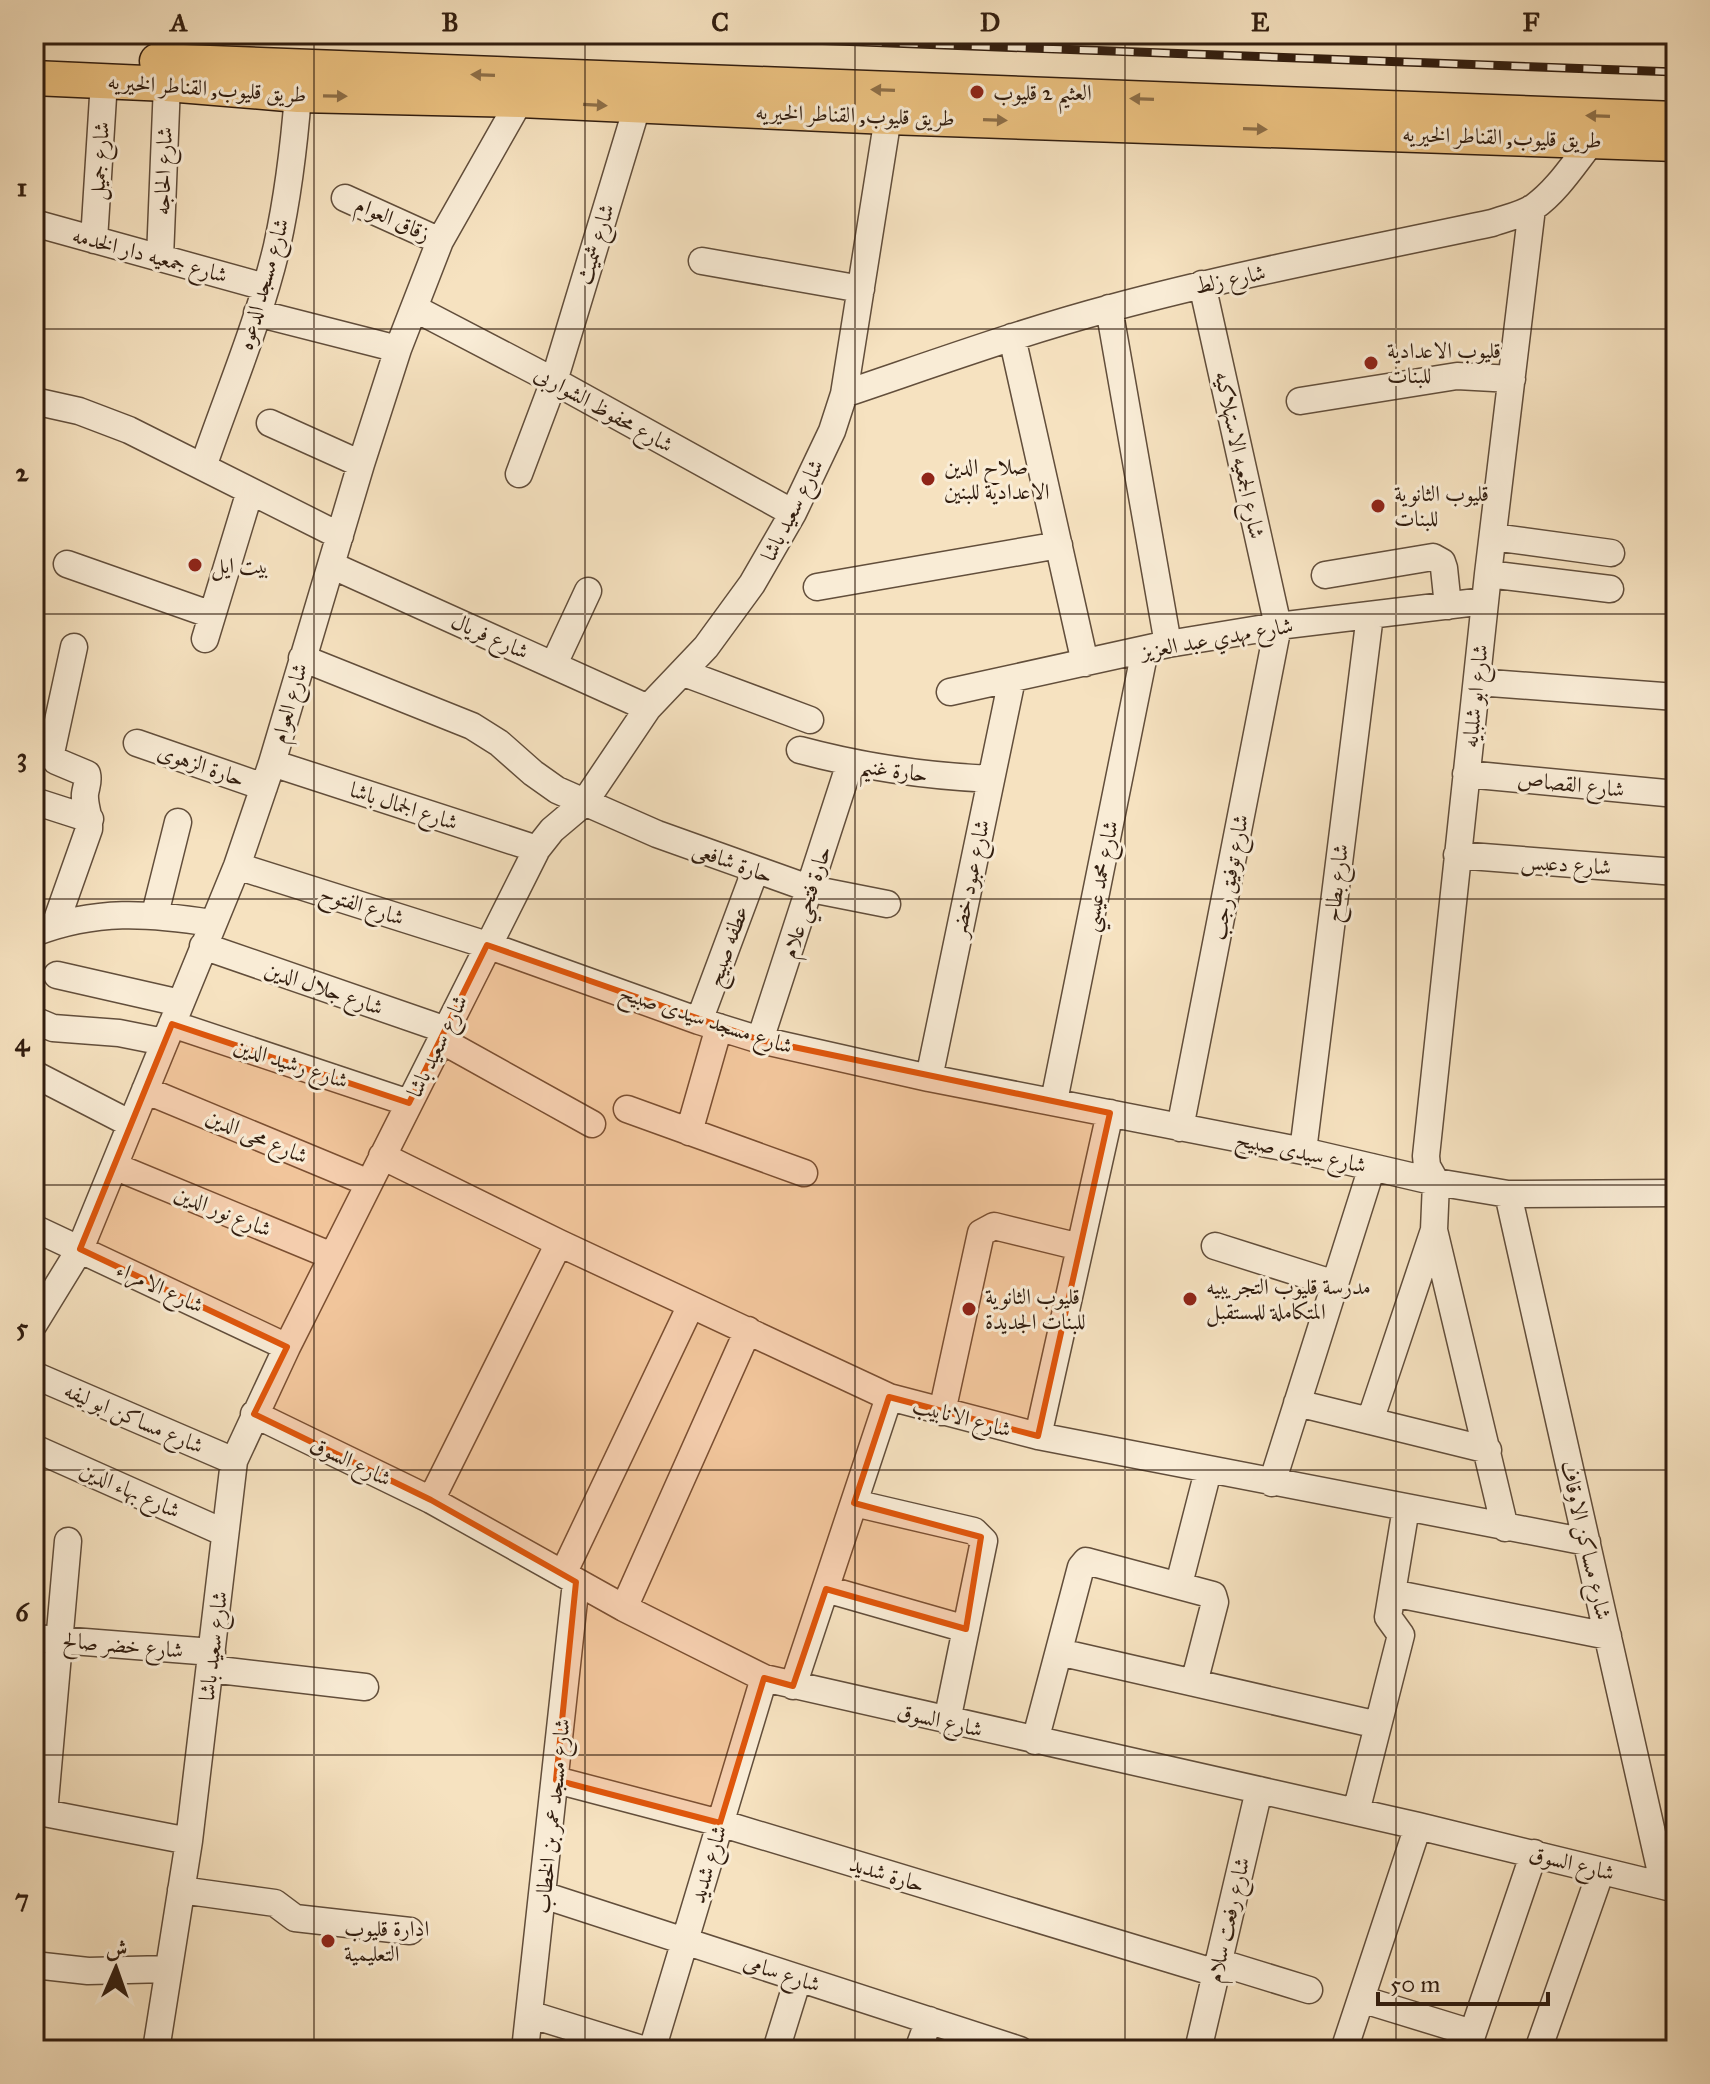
<svg xmlns="http://www.w3.org/2000/svg" width="1710" height="2084" font-family="'IM FELL Great Primer',Amiri,serif">
	<rect width="100%" height="100%" fill="#f6e2c0"/>
	<filter id="stains"><feTurbulence type="fractalNoise" baseFrequency=".0025" numOctaves="4"/><feColorMatrix values="0 0 0 0 .2 0 0 0 0 .09 0 0 0 0 .02 0 0 0 .5 -.17"/></filter>
	<radialGradient id="worn" r=".72"><stop offset=".6" stop-color="#630" stop-opacity="0"/><stop offset="1" stop-color="#630" stop-opacity=".3"/></radialGradient>
	<g fill="none" stroke-linecap="round" stroke-linejoin="round">
		<defs>
			<path id="minor" d="M345 198 440 241
				M34 223 265 287
				M94 240 104 81
				M160 258 167 84
				M702 261 861 289
				M414 308 554 381 793 513
				M1109 308 1168 644
				M257 313 398 349
				M1012 337 1085 663
				M844 394C933 364 1021 332 1111 308 1237 274 1365 250 1492 223 1506 218 1522 215 1534 207 1558 190 1575 162 1593 140
				M34 401 79 411 129 430 340 536
				M1300 401 1457 376 1512 379
				M270 423 361 464
				M203 467C228 394 259 322 277 246 288 196 294 146 298 95
				M519 474 554 381 637 107
				M1493 537 1611 553
				M67 564 212 615
				M331 565 648 708
				M1488 574 1610 589
				M1325 575 1433 557 1442 562 1444 568 1448 606
				M817 587 1059 545
				M205 639 250 491
				M302 658 472 726 499 743 533 773 557 790 657 834 811 889 887 904
				M554 664 588 591
				M684 673 810 720
				M1477 682 1676 697
				M950 692 1168 644 1278 626 1485 601
				M137 743 264 787
				M800 750C863 767 925 776 991 779
				M272 763 537 849
				M1466 774 1676 794
				M34 801 90 819
				M1457 855 1676 872
				M237 866 487 945 699 1021 760 1040 929 1078 1303 1151 1436 1182 1508 1194 1676 1193
				M155 914 178 822
				M55 925 89 829C90 816 84 806 85 794 86 786 89 782 87 774L56 761 51 753 74 647
				M34 933C96 909 148 913 212 923
				M203 946 446 1030
				M57 975 180 1003
				M34 1020 53 1028 119 1033 164 1042
				M699 1021 755 871
				M172 1024 409 1103
				M441 1040 592 1124
				M760 1040 850 763
				M34 1074 131 1124
				M929 1078 1012 679
				M145 1090 369 1183
				M1054 1101 1145 650
				M627 1109 804 1173
				M1180 1128 1278 626 1202 284
				M689 1132 719 1027
				M1303 1151 1370 615
				M382 1156 559 1243 889 1397 1038 1436 1587 1542
				M114 1166 332 1256
				M1508 1194 1664 1886
				M34 1228 287 1347
				M1434 1230 1505 1528
				M1215 1246 1335 1284
				M34 1324 80 1249 237 866 272 763 361 464 398 349 440 241 520 100 525 84
				M34 1375 234 1461
				M1297 1403 1488 1450
				M942 1412 981 1233 994 1226 1080 1247
				M254 1414 431 1500 624 1608 764 1678 1418 1826 1676 1889
				M1370 1421 1434 1230 1436 1182 1427 1166 1426 1156 1488 574 1532 208
				M1038 1436 1110 1113
				M34 1448 225 1533
				M1272 1483 1372 1167
				M431 1500 559 1243
				M854 1503 974 1531 984 1541 947 1721
				M563 1574 691 1305
				M1179 1584 1208 1471
				M826 1589 966 1629
				M1392 1593 1608 1636
				M624 1608 748 1330
				M34 1638 212 1652
				M1059 1652 1378 1725
				M210 1669 365 1687
				M793 1686 889 1397
				M1035 1741 1081 1567 1086 1561 1213 1595 1215 1602 1194 1683
				M556 1780 720 1823 1216 1973
				M34 1811 189 1841
				M1356 1812 1401 1635 1388 1617 1406 1508
				M44 1813 68 1541
				M181 1890 275 1903 295 1918 410 1931
				M543 1895 1020 2050
				M1218 1962 1309 1990
				M34 1965 88 1971 168 1969
				M1361 1999 1472 2033
				M529 2014 645 2050
				M156 2050 189 1841 234 1461 287 1347 537 849 552 830 584 803 648 708 706 647 752 584 793 513 832 431 844 394 888 117
				M525 2050 576 1582
				M652 2050 764 1678
				M776 2050 798 1979
				M918 2050 929 2020
				M1198 2050 1259 1790
				M1344 2050 1418 1826
				M1467 2050 1534 1853
				M1538 2050 1601 1871"/>
			<path id="major" d="M157 61 1676 119
				M34 78 167 84 298 95 520 100 888 117 1676 144"/>
		</defs>
		<use href="#minor" stroke="#624e3b" stroke-width="29"/>
		<use href="#major" stroke="#311d0f" stroke-width="37"/>
		<use href="#minor" stroke="#f9ecd6" stroke-width="26"/>
		<use href="#major" stroke="#ebc180" stroke-width="34"/>
		<defs>
			<path id="rail" d="M648 34 1676 72"/>
		</defs>
		<use href="#rail" stroke="#311d0f" stroke-width="9"/>
		<use href="#rail" stroke="#f9ecd6" stroke-width="6" stroke-dasharray="18" stroke-linecap="butt"/>
	</g>
	<defs><path id="oneway-solid" d="M-6-.8H1V-3.2L6.5 0L1 3.2V.8H-6Z" transform="scale(2)"/></defs>
	<g fill="#8e6f48">
		<use href="#oneway-solid" transform="translate(483 75) rotate(-178)"/>
		<use href="#oneway-solid" transform="translate(883 90) rotate(-178)"/>
		<use href="#oneway-solid" transform="translate(335 96) rotate(1)"/>
		<use href="#oneway-solid" transform="translate(1142 99) rotate(-178)"/>
		<use href="#oneway-solid" transform="translate(595 105) rotate(3)"/>
		<use href="#oneway-solid" transform="translate(1598 116) rotate(-178)"/>
		<use href="#oneway-solid" transform="translate(995 120) rotate(2)"/>
		<use href="#oneway-solid" transform="translate(1255 129) rotate(2)"/>
	</g>
	<path fill="#df560c" fill-opacity="0.2" stroke="#df560c" stroke-width="6" stroke-linejoin="round" d="M487 945 760 1040 1110 1113 1038 1436 889 1397 854 1503 981 1537 966 1629 826 1589 793 1686 764 1678 720 1823 556 1780 576 1582 431 1500 254 1414 287 1347 80 1249 172 1024 409 1103Z"/>
	<path fill="none" stroke="#311d0f" stroke-width="2" stroke-opacity="0.55" d="M314 34V2050M585 34V2050M855 34V2050M1125 34V2050M1396 34V2050M34 329H1676M34 614H1676M34 899H1676M34 1185H1676M34 1470H1676M34 1755H1676"/>
	<g fill="#8f2418" stroke="#f9ecd6" stroke-width="3">
		<circle cx="977" cy="92" r="8"/>
		<circle cx="1371" cy="363" r="8"/>
		<circle cx="928" cy="479" r="8"/>
		<circle cx="1378" cy="506" r="8"/>
		<circle cx="195" cy="565" r="8"/>
		<circle cx="1190" cy="1299" r="8"/>
		<circle cx="969" cy="1309" r="8"/>
		<circle cx="328" cy="1941" r="8"/>
	</g>
	<g text-anchor="middle" dominant-baseline="central" stroke-width="6" stroke-linejoin="round" paint-order="stroke">
		<g font-size="22" fill="#311d0f" stroke="#f9ecd6">
			<text transform="translate(207 88) rotate(4)">طريق قليوب, القناطر الخيريه</text>
			<text transform="translate(855 115) rotate(2)">طريق قليوب, القناطر الخيريه</text>
			<text transform="translate(1502 137) rotate(2)">طريق قليوب, القناطر الخيريه</text>
			<text transform="translate(99 161) rotate(-86)">شارع جميل</text>
			<text transform="translate(163 171) rotate(-88)">شارع الحاجه</text>
			<text transform="translate(393 219) rotate(24)">زقاق العوام</text>
			<text transform="translate(595 244) rotate(-73)">شارع شميث</text>
			<text transform="translate(150 255) rotate(15)">شارع جمعيه دار الخدمه</text>
			<text transform="translate(1230 279) rotate(-12)">شارع زلط</text>
			<text transform="translate(263 284) rotate(-74)">شارع مسجد الدعوه</text>
			<text transform="translate(604 409) rotate(29)">شارع محفوظ الشواربى</text>
			<text transform="translate(1240 455) rotate(78)">شارع الجمعيه الاستهلاكيه</text>
			<text transform="translate(792 510) rotate(-63)">شارع سعيد باشا</text>
			<text transform="translate(490 636) rotate(24)">شارع فريال</text>
			<text transform="translate(1217 638) rotate(-10)">شارع مهدي عبد العزيز</text>
			<text transform="translate(1475 696) rotate(-84)">شارع ابو شلبايه</text>
			<text transform="translate(289 703) rotate(-74)">شارع العوام</text>
			<text transform="translate(201 765) rotate(19)">حارة الزهوى</text>
			<text transform="translate(894 770) rotate(8)">حارة غنيم</text>
			<text transform="translate(1571 784) rotate(6)">شارع القصاص</text>
			<text transform="translate(404 806) rotate(18)">شارع الجمال باشا</text>
			<text transform="translate(733 862) rotate(20)">حارة شافعى</text>
			<text transform="translate(1566 864) rotate(4)">شارع دعبس</text>
			<text transform="translate(1100 876) rotate(-79)">شارع محمد عيسي</text>
			<text transform="translate(1229 877) rotate(-79)">شارع توفيق رجب</text>
			<text transform="translate(970 878) rotate(-78)">شارع عبود خضر</text>
			<text transform="translate(1336 883) rotate(-83)">شارع بطاح</text>
			<text transform="translate(806 902) rotate(-72)">حارة فتحي علام</text>
			<text transform="translate(362 905) rotate(18)">شارع الفتوح</text>
			<text transform="translate(727 946) rotate(-70)">عطفه صبيح</text>
			<text transform="translate(324 988) rotate(19)">شارع جلال الدين</text>
			<text transform="translate(706 1019) rotate(18)">شارع مسجد سيدى صبيح</text>
			<text transform="translate(437 1046) rotate(-64)">شارع سعيد باشا</text>
			<text transform="translate(291 1063) rotate(18)">شارع رشيد الدين</text>
			<text transform="translate(257 1136) rotate(23)">شارع محى الدين</text>
			<text transform="translate(1301 1152) rotate(12)">شارع سيدى صبيح</text>
			<text transform="translate(223 1211) rotate(22)">شارع نور الدين</text>
			<text transform="translate(160 1287) rotate(25)">شارع الامراء</text>
			<text transform="translate(962 1417) rotate(15)">شارع الانابيب</text>
			<text transform="translate(134 1418) rotate(23)">شارع مساكن ابو ليفه</text>
			<text transform="translate(351 1461) rotate(26)">شارع السوق</text>
			<text transform="translate(130 1490) rotate(24)">شارع بهاء الدين</text>
			<text transform="translate(1586 1540) rotate(77)">شارع مساكن الاوقاف</text>
			<text transform="translate(123 1645) rotate(5)">شارع خضر صالح</text>
			<text transform="translate(213 1646) rotate(-83)">شارع سعيد باشا</text>
			<text transform="translate(940 1720) rotate(13)">شارع السوق</text>
			<text transform="translate(552 1816) rotate(-84)">شارع مسجد عمر بن الخطاب</text>
			<text transform="translate(1572 1863) rotate(14)">شارع السوق</text>
			<text transform="translate(708 1864) rotate(-73)">شارع شديد</text>
			<text transform="translate(887 1874) rotate(17)">حارة شديد</text>
			<text transform="translate(1228 1920) rotate(-77)">شارع رفعت سلام</text>
			<text transform="translate(782 1973) rotate(18)">شارع سامى</text>
		</g>
		<g font-size="22" fill="#311d0f" stroke="#f9ecd6" text-anchor="start">
			<text x="993" y="92">العثيم 2 قليوب</text>
			<text x="1387" y="350">قليوب الاعدادية<tspan x="1387" dy="25">للبنات</tspan></text>
			<text x="944" y="466">صلاح الدين<tspan x="944" dy="25">الاعدادية للبنين</tspan></text>
			<text x="1394" y="493">قليوب الثانوية<tspan x="1394" dy="25">للبنات</tspan></text>
			<text x="211" y="565">بيت ايل</text>
			<text x="1206" y="1286">مدرسة قليوب التجريبيه<tspan x="1206" dy="25">المتكاملة للمستقبل</tspan></text>
			<text x="985" y="1296">قليوب الثانوية<tspan x="985" dy="25">للبنات الجديدة</tspan></text>
			<text x="344" y="1928">ادارة قليوب<tspan x="344" dy="25">التعليمية</tspan></text>
		</g>
	</g>
	<rect width="1710" height="2084" fill="none" stroke="#f6e2c0" stroke-width="88"/>
	<g transform="translate(116 1968) rotate(2)" stroke="#f9ecd6" stroke-width="6" paint-order="stroke">
	<path d="M0-6L14 30L0 20L-14 30Z" fill="#311d0f"/>
	<text y="-12" font-size="22" font-weight="bold" text-anchor="middle" fill="#311d0f">ش</text>
	</g>
	<path d="M1378 1992v12h170v-12" fill="none" stroke="#311d0f" stroke-width="4"/>
	<text x="1390" y="1992" font-size="24" fill="#311d0f" stroke="#f9ecd6" stroke-width="6" paint-order="stroke">50 m</text>
	<rect x="44" y="44" width="1622" height="1996" fill="none" stroke="#311d0f" stroke-width="3"/>
	<g font-size="26" text-anchor="middle" font-weight="bold" fill="#311d0f">
		<text x="179" y="31">A</text>
		<text x="450" y="31">B</text>
		<text x="720" y="31">C</text>
		<text x="990" y="31">D</text>
		<text x="1260" y="31">E</text>
		<text x="1531" y="31">F</text>
		<text x="22" y="196">1</text>
		<text x="22" y="481">2</text>
		<text x="22" y="766">3</text>
		<text x="22" y="1051">4</text>
		<text x="22" y="1336">5</text>
		<text x="22" y="1621">6</text>
		<text x="22" y="1907">7</text>
	</g>
	<rect width="100%" height="100%" filter="url(#stains)"/>
	<rect width="100%" height="100%" fill="url(#worn)"/>
</svg>
